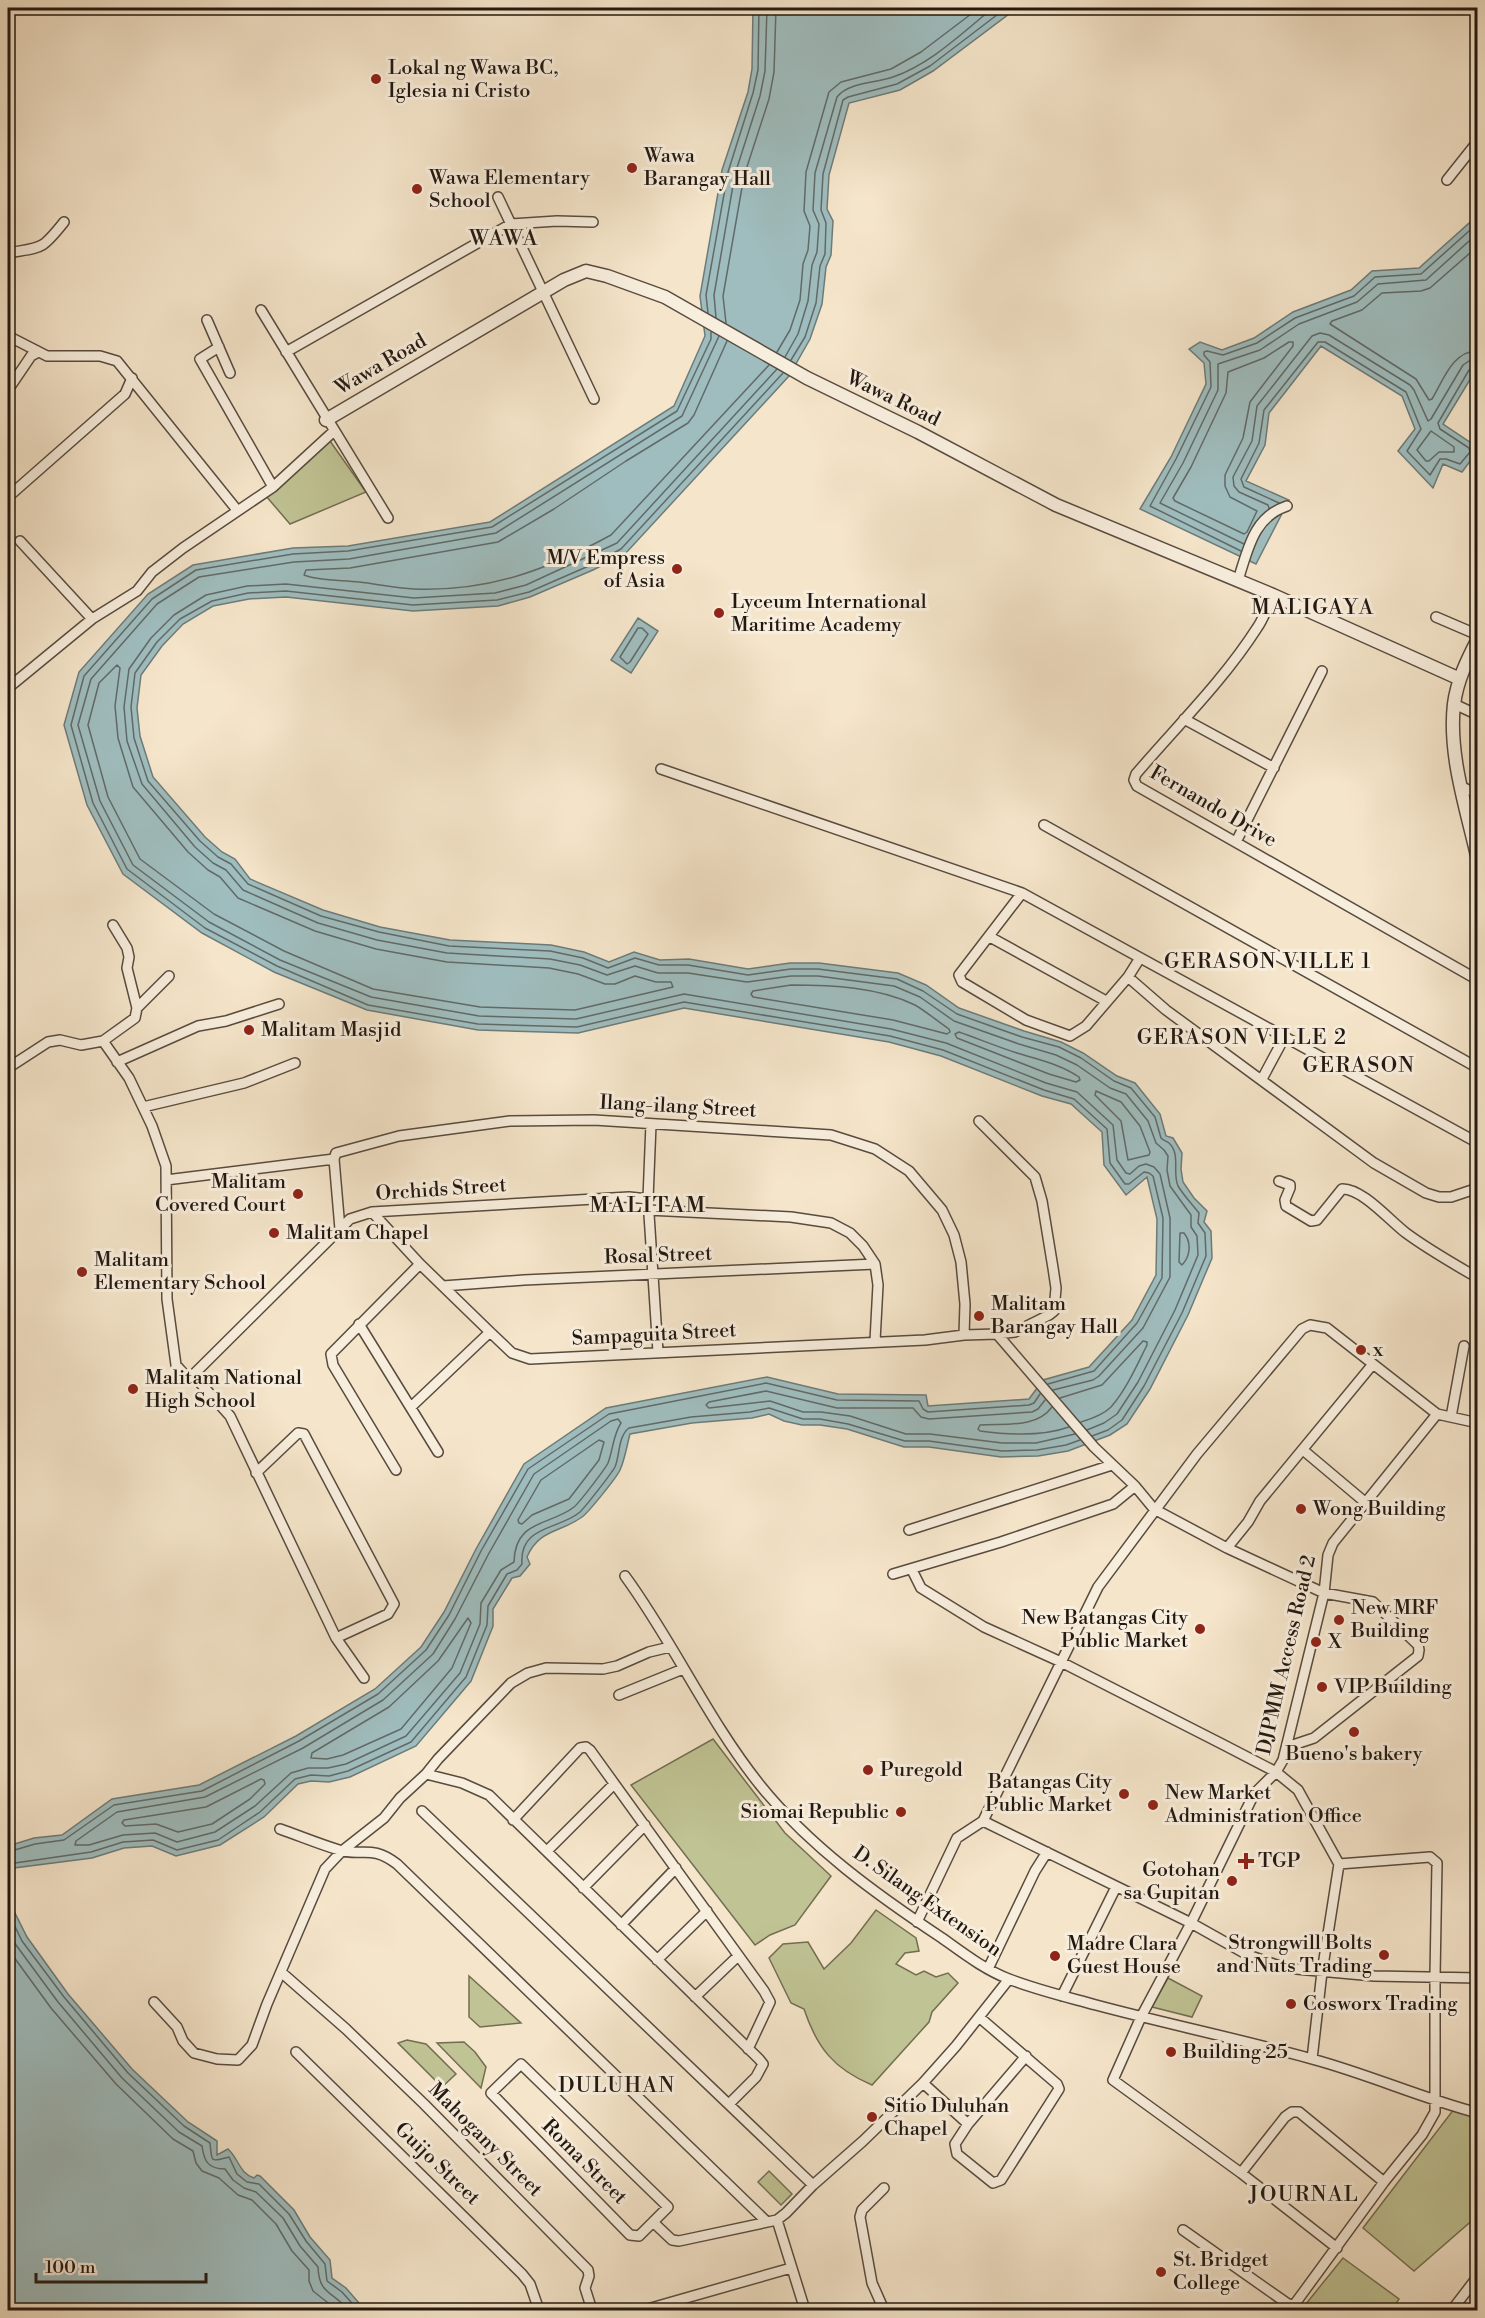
<svg xmlns="http://www.w3.org/2000/svg" width="1485" height="2318" font-family="'Libre Bodoni',serif">
	<rect width="100%" height="100%" fill="#f5e5ca"/>
	<filter id="stains"><feTurbulence type="fractalNoise" baseFrequency=".00333" numOctaves="4"/><feColorMatrix values="0 0 0 0 .2 0 0 0 0 .09 0 0 0 0 .02 0 0 0 .5 -.17"/></filter>
	<radialGradient id="worn" r=".72"><stop offset=".6" stop-color="#630" stop-opacity="0"/><stop offset="1" stop-color="#630" stop-opacity=".3"/></radialGradient>
	<path fill="#c0c394" stroke="#726e52" stroke-width="1.5" d="M330 441 366 492 290 524 266 496Z
		M713 1739 785 1833 831 1876 795 1925 770 1935 755 1945 631 1785Z
		M876 1910 916 1938 919 1951 905 1953 896 1964 916 1975 924 1971 936 1977 948 1973 958 1983 932 2012 929 2022 872 2085C834 2069 817 2048 804 2009L791 2003 769 1958 783 1944 808 1942 824 1969 851 1943Z
		M469 1976 521 2023 480 2027 469 2017Z
		M1168 1978 1202 1996 1192 2017 1152 2007Z
		M407 2040 426 2044 456 2074 442 2087 398 2043Z
		M464 2042 475 2052 486 2067 481 2088 437 2043Z
		M1454 2109 1477 2116 1478 2212 1476 2217 1414 2271 1363 2228Z
		M769 2171 792 2194 781 2205 758 2182Z
		M1343 2258 1399 2299 1392 2310H1301Z"/>
	<path fill="#9fbdbe" stroke="#6d7b79" stroke-width="1.5" d="M753 8H1017L933 71 900 90 849 103 829 175 827 209 833 221 831 255 826 267 822 304 810 339 789 376 625 554 593 570 530 597 498 606 413 611 286 597 249 599 213 606 183 624 162 646 141 675 137 708 140 736 153 777 205 837 222 852 235 859 250 879 323 910 380 927 450 940 551 945 584 952 609 962 634 952 660 960 689 959 748 969 790 963H819L898 973 926 985 959 1008 1024 1031 1061 1042 1083 1053 1117 1076 1135 1083 1160 1114 1166 1136 1173 1138 1182 1153 1181 1169 1183 1182 1194 1198 1207 1211 1204 1222 1211 1231 1212 1258 1188 1315 1150 1389 1127 1424 1110 1435 1068 1451 1038 1456 1001 1457 929 1447H904L847 1429 820 1425H802L784 1421 769 1414 752 1418 692 1423 630 1434C627 1445 625 1459 620 1470 617 1477 588 1513 582 1517 560 1533 539 1529 527 1557L530 1564 520 1576 512 1578 493 1609V1626L471 1681 416 1746 350 1777 329 1782 311 1781 298 1784 264 1817 220 1845 176 1856 152 1846 124 1848 92 1858 14 1868 8 1871V1846L34 1838 62 1835 112 1799 199 1785 296 1736 375 1689 421 1647 444 1612 476 1549 524 1464 606 1408 767 1377 838 1394 926 1395 928 1406 1029 1399 1043 1380 1089 1367 1132 1320 1156 1275 1157 1219 1147 1177 1126 1195 1104 1165 1102 1132 1071 1104 1042 1096 941 1056 889 1042 684 1008 578 1033 478 1030 367 1010 274 972 202 933 123 874 87 805 64 725 79 672 148 594 193 565 293 548 348 546 490 522 674 406 705 336 700 296 722 170 748 92 752 69Z
		M1477 216V374L1474 373 1443 424 1477 447V452L1462 472 1443 464 1433 488 1398 451 1415 429 1402 396 1321 346 1269 413 1265 445 1246 481 1289 500 1256 564 1140 509 1171 457 1206 384 1204 363 1189 349 1200 342 1222 350 1254 338 1293 312 1351 290 1372 271 1419 268Z
		M638 618 658 631 631 673 611 660Z
		M8 1899 27 1937 68 1994 132 2069 188 2122 217 2141V2155L228 2149C239 2159 239 2173 254 2178L257 2175 260 2176 294 2210 310 2237 330 2260 332 2278 346 2288 365 2310H8Z"/>
	<g fill="none" stroke-linecap="round" stroke-linejoin="round">
		<path stroke="#616a68" stroke-width="1.5" d="M1478 246 1430 288 1421 291 1382 293 1362 310 1332 321 1330 324 1416 379 1429 400 1432 399C1443 381 1453 350 1478 351
			M708 313 706 295 728 172 753 93 758 70 759 8
			M716 318 714 295 735 174 760 96 765 71 767 8
			M726 323 723 296 744 176 769 99 774 72 776 8
			M711 332V339L677 411 492 527 348 551 293 554 196 570 152 599 84 676 71 725 93 803 127 869 205 928 277 966 368 1005 478 1024 577 1027 684 1002 890 1036 943 1050 1044 1090 1074 1099 1107 1129 1110 1163 1125 1184H1129L1144 1172 1149 1173 1153 1176 1163 1218 1162 1278 1137 1323 1094 1371 1048 1384
			M719 336 682 416 496 533 349 559 294 562 199 577 157 604 91 679 78 725 100 801 133 865 209 922 280 960 371 997 479 1016 576 1019 684 994 891 1029 946 1043 1046 1083 1077 1092 1113 1125 1117 1160 1126 1173 1130 1174 1139 1166 1146 1164 1154 1167 1160 1174 1170 1218V1277L1143 1328 1099 1376 1093 1380 1053 1390
			M727 341 694 415 688 423 626 461 554 509 498 542 350 568 306 570 304 575C319 581 342 580 359 582 377 584 395 588 414 589 488 592 547 570 611 535L769 365
			M1289 342H1293V346L1250 402 1243 438 1225 475V486L1230 497 1257 511 1247 532 1244 534 1175 501 1173 498 1191 467 1226 393 1228 372 1264 358Z
			M777 352 790 330 800 300 803 264 808 250 810 226 804 211 806 172 829 92 841 82 891 69 921 52 979 8
			M785 357 798 334 808 301 812 265 817 252 819 224 813 210 815 173 837 97C848 82 877 83 893 77 931 64 963 32 993 8
			M791 360 805 337 816 303 820 266 825 254 826 223 821 210 823 174 843 100 848 97 897 84 930 66 1006 8
			M777 369 617 543 526 585 495 593 414 598 286 584 247 586 206 595 174 615 151 638 129 669 124 707 127 741 142 784 195 847 213 863 226 870 243 890 318 923 377 940 447 953 550 959 580 965 607 975 635 966 658 973H688L747 982 791 976H818L894 986 920 997 954 1021 1019 1044 1056 1055 1077 1065 1110 1088 1126 1094 1148 1121 1156 1143 1164 1150 1168 1156 1167 1170 1170 1186 1191 1215V1227L1197 1236 1198 1255 1175 1310 1138 1382 1117 1414 1104 1423 1087 1430
			M783 373 621 549 591 565 529 592 497 600 413 605 286 591 248 593 212 601 180 619 157 642 135 673 131 707 134 738 148 781 200 841 218 857 231 864 248 884 321 916 379 932 449 946 550 951 583 958 608 968 635 958 659 965H688L748 975 791 969H818L897 979 923 991 957 1014 1022 1037 1059 1047 1081 1058 1114 1081 1131 1088 1155 1117 1161 1138C1164 1141 1167 1141 1169 1143 1181 1154 1172 1173 1178 1186 1184 1196 1192 1204 1199 1213L1198 1223 1205 1233 1206 1256 1182 1313 1144 1386 1122 1420 1108 1430 1092 1436
			M1431 431 1454 447V452H1439L1429 461H1426L1417 450Z
			M1279 503 1244 487 1241 479 1259 443 1264 410 1318 342H1325L1406 392 1421 429 1407 451 1430 475 1440 459H1446L1460 464 1470 452 1469 448 1440 429 1438 423 1469 370 1473 367 1478 368
			M1269 508 1268 505 1239 492 1234 486 1233 477 1252 441 1257 406 1312 336 1320 333 1329 335 1410 385 1414 390 1428 421 1431 419 1463 365 1469 361 1478 360
			M1244 544 1160 503 1183 463 1218 390V364L1260 350 1299 324 1357 302 1378 284 1426 280 1478 233
			M1241 551 1150 506 1176 459 1211 387 1210 362 1204 355V352L1207 351 1223 355 1257 343 1295 318 1354 296 1375 277 1421 274 1478 223
			M638 628H642L648 634 630 662 627 664 620 657Z
			M117 665 120 668 115 706 118 738 133 787 188 852 208 870 220 877 238 898 315 931 376 949 447 962 549 968 578 974 605 984H615L635 976 656 982H671L673 987 575 1010 480 1007 373 989 284 951 214 914 140 859 108 797 88 725 99 683Z
			M791 985C832 985 878 987 915 1005 927 1012 937 1021 949 1029L950 1032 947 1034 893 1020 753 997 751 994 753 991Z
			M959 1032C979 1039 998 1047 1017 1053 1039 1060 1060 1064 1079 1077L1080 1080 1076 1082 1049 1074 957 1038 955 1034Z
			M1096 1091 1121 1102 1140 1126 1150 1152 1149 1155 1128 1160 1121 1121 1095 1095Z
			M1180 1233H1184C1192 1243 1190 1257 1182 1265L1179 1262Z
			M1060 1398 1102 1385 1143 1341 1147 1342V1345C1137 1365 1126 1390 1111 1407 1103 1415 1091 1419 1081 1422
			M1045 1400 1038 1409 1032 1412 929 1419 921 1417 913 1408H837L766 1391 709 1402 706 1405 709 1408 770 1401 803 1412H821L850 1416 906 1434H930L1002 1443H1036L1075 1434
			M1052 1407C1036 1429 1004 1423 980 1425L978 1429 980 1431C1009 1435 1041 1437 1069 1427
			M618 1419 621 1423C613 1435 613 1450 608 1463 605 1469 580 1502 574 1507 550 1526 515 1519 514 1562L501 1570 481 1603 480 1624 460 1673 406 1736 346 1764 328 1768H308L291 1773 255 1806 215 1832 177 1842 155 1833 123 1835 89 1845H75L76 1841 117 1812 205 1797 303 1748 383 1700 433 1654 455 1619 488 1555 534 1474 611 1421Z
			M599 1440 604 1442 599 1460 569 1499 532 1515 522 1524 519 1523 518 1520 541 1480Z
			M468 1618 471 1623 452 1668 401 1729 343 1755 327 1759 311 1758 312 1753 389 1707 438 1661Z
			M261 1779 264 1780 265 1784 250 1799 212 1824 178 1832 156 1824 125 1826 122 1823 124 1820 206 1807Z
			M8 1852 35 1844 64 1840 114 1805 202 1791 299 1741 378 1694 426 1650 449 1615 481 1551 528 1469 609 1414 766 1383 837 1400 919 1401 923 1409 928 1412 1029 1405 1034 1403 1040 1394
			M8 1864 91 1852 123 1842 153 1840 177 1850 218 1840 260 1812 295 1779 311 1775 329 1776 348 1771 411 1742 466 1677 487 1625 488 1606 507 1574 517 1570 522 1564C519 1525 559 1530 580 1512 586 1506 611 1474 615 1467 620 1455 618 1436 629 1428L691 1417 750 1412 769 1408 803 1419H820L848 1424 905 1441H929L1002 1451 1037 1450 1066 1445 1080 1440
			M8 1912 22 1941 64 1997 128 2073 184 2126 210 2143C212 2163 210 2162 229 2157L237 2174 247 2182 259 2184 289 2214 306 2241 325 2264 327 2281 342 2292 358 2310
			M8 1929 16 1945 58 2002 122 2078 179 2132 202 2146C204 2161 208 2169 225 2169L233 2180 244 2188 256 2192 283 2218 300 2246 318 2267C319 2295 333 2291 348 2310
			M8 1949 51 2008 116 2084 173 2139 193 2151 196 2163 202 2171 219 2178 238 2195 252 2200 276 2224 292 2251 309 2270V2281L313 2291 337 2310"/>
		<defs>
			<path id="minor" d="M1447 180 1478 141
				M498 197 594 399
				M8 253C42 247 41 251 64 222
				M261 310 388 518
				M207 320 230 373
				M8 336 47 356H100L117 361 237 510
				M219 347 200 359 273 487
				M286 352 511 224 557 221 593 222
				M8 390 31 356 38 352
				M8 497 125 394 132 378
				M20 541 92 619
				M1238 580C1248 550 1253 517 1287 506
				M1273 595C1268 606 1264 618 1257 628 1223 681 1177 726 1136 774L1134 780 1137 786 1478 980
				M1436 617 1478 635
				M8 688 92 619 137 591 152 572 183 548 273 487 334 431
				M1454 704 1478 715
				M1184 719 1274 768
				M661 769 1022 893 1478 1143
				M1462 787 1478 794
				M1044 825 1478 1068
				M1236 842 1322 671
				M1022 893 959 975 962 982 1026 1020 1070 1036 1086 1026 1128 977 1166 1010 1374 1163 1426 1193 1439 1197H1451L1478 1188
				M990 937 1106 1001
				M1128 977 1140 958
				M137 1008 169 976
				M103 1041 129 1078 152 1126 166 1166 167 1299 176 1365 185 1375H193L230 1416 336 1638 388 1614 394 1604 304 1434 298 1433 256 1473
				M117 1062 198 1026 226 1021 279 1004
				M8 1068 48 1042 60 1040 81 1045 103 1041 135 1018 137 1008 127 968 129 957 127 948 113 925
				M1262 1079 1284 1038
				M143 1107 244 1083 295 1063
				M651 1124 648 1199 658 1352
				M166 1180 334 1159
				M1279 1181 1290 1185V1188L1285 1200 1286 1206 1311 1221 1317 1220 1342 1189C1362 1188 1390 1221 1406 1233 1429 1250 1454 1264 1478 1278
				M648 1210 791 1217 831 1223 850 1233 863 1246 875 1264 878 1285 875 1341
				M372 1212 420 1264 490 1332 512 1353 530 1359 925 1340 964 1335 997 1334 1015 1332 1049 1315 1054 1311 1056 1288 1053 1268 1042 1201 1035 1177 979 1121
				M340 1229 334 1159 336 1153 399 1136 510 1121 594 1120 831 1135 875 1149 909 1171 942 1210 954 1235 961 1262 965 1304 964 1335
				M443 1286 524 1280 875 1264
				M359 1324 438 1452
				M997 1334 1094 1447 1135 1486 1154 1509 1227 1548 1324 1593 1373 1602 1418 1645 1419 1650 1418 1656 1314 1738 1287 1747
				M193 1375 350 1219 372 1212 629 1197 648 1199
				M412 1406 490 1332
				M1451 1417 1464 1346
				M1478 1423 1437 1414 1327 1328 1310 1325 1302 1329 1197 1454 1098 1587 983 1821 1191 1923 1248 1955 1285 1968 1374 1976 1478 1978
				M1303 1450 1366 1503
				M396 1470 333 1365 331 1354 420 1264
				M909 1530 1112 1465
				M1227 1548 1248 1522 1260 1501 1373 1364
				M912 1570 921 1588 984 1627 1061 1662 1224 1745 1276 1772 1298 1790 1339 1864 1322 1972 1312 2059
				M893 1574 1001 1542 1113 1504 1135 1486
				M625 1576C674 1643 708 1720 760 1785 809 1846 877 1895 942 1938 963 1953 985 1970 1009 1979 1037 1990 1067 1997 1096 2005 1167 2024 1240 2039 1312 2059 1368 2074 1421 2098 1478 2113
				M336 1638 364 1678
				M619 1695 683 1669
				M426 1774 462 1783 489 1795 759 2059 763 2064 756 2077 729 2104
				M422 1811 813 2185
				M513 1820 580 1748 586 1747 590 1750 764 1991 770 2002 748 2049
				M280 1829C300 1836 319 1844 339 1850 362 1857 371 1844 397 1864L767 2222
				M547 1851 614 1784
				M583 1888 645 1825
				M917 1922 957 1838 983 1821
				M621 1925 676 1868
				M657 1960 707 1911
				M988 1969 1035 1871 1047 1852
				M281 1972 346 2029 424 2104 588 2270 589 2276 585 2288 592 2310
				M1062 1996 1116 1887
				M695 1997 738 1956
				M154 2002 177 2027 183 2041 194 2053 217 2059 238 2060 252 2045 267 2004 325 1869 342 1851 384 1818 400 1798 426 1774 438 1759 511 1683 528 1673 546 1668 603 1669 617 1666 649 1652 670 1647
				M979 2017 1057 2084 1059 2089 1001 2180 993 2183 957 2154 955 2144 968 2124 1026 2056
				M296 2052 522 2274 530 2284 539 2310
				M521 2064 668 2207 639 2236 630 2235 491 2093Z
				M923 2083 968 2124
				M1241 2173 1285 2117 1292 2112H1299L1384 2182
				M777 2220 805 2310
				M653 2222 672 2240 679 2241 777 2220 786 2213 813 2185 863 2141 923 2083 956 2046 1009 1979
				M1183 2230 1288 2304 1294 2305 1384 2182 1422 2135 1435 2112V1976L1437 1863 1430 1857 1339 1864
				M1337 2248 1241 2173 1113 2080 1141 2017 1191 1923 1254 1794 1276 1772 1283 1760 1324 1593 1328 1555 1333 1543 1437 1414
				M644 2310 791 2268
				M884 2310 872 2283 860 2217 862 2210 884 2188
				M1452 2310 1478 2276"/>
			<path id="tertiary" d="M326 420 564 280 586 271 607 276 665 297 807 378 918 432 1056 505 1273 595 1460 679
				M1478 639C1467 660 1457 681 1454 704 1448 755 1467 810 1478 860"/>
		</defs>
		<use href="#minor" stroke="#584b3f" stroke-width="12"/>
		<use href="#tertiary" stroke="#584b3f" stroke-width="15"/>
		<use href="#minor" stroke="#f8eedd" stroke-width="9"/>
		<use href="#tertiary" stroke="#f8eedd" stroke-width="12"/>
	</g>
	<g fill="#8f2418" stroke="#f8eedd" stroke-width="2">
		<circle cx="376" cy="79" r="6"/>
		<circle cx="632" cy="168" r="6"/>
		<circle cx="417" cy="189" r="6"/>
		<circle cx="677" cy="569" r="6"/>
		<circle cx="719" cy="613" r="6"/>
		<circle cx="249" cy="1030" r="6"/>
		<circle cx="298" cy="1194" r="6"/>
		<circle cx="274" cy="1233" r="6"/>
		<circle cx="82" cy="1272" r="6"/>
		<circle cx="979" cy="1316" r="6"/>
		<circle cx="1361" cy="1350" r="6"/>
		<circle cx="133" cy="1389" r="6"/>
		<circle cx="1301" cy="1509" r="6"/>
		<circle cx="1339" cy="1620" r="6"/>
		<circle cx="1200" cy="1629" r="6"/>
		<circle cx="1316" cy="1642" r="6"/>
		<circle cx="1322" cy="1687" r="6"/>
		<circle cx="1354" cy="1732" r="6"/>
		<circle cx="868" cy="1770" r="6"/>
		<circle cx="1124" cy="1794" r="6"/>
		<circle cx="1153" cy="1805" r="6"/>
		<circle cx="901" cy="1812" r="6"/>
		<path d="M1243 1852h6v6h6v6h-6v6h-6v-6h-6v-6h6z"/>
		<circle cx="1232" cy="1881" r="6"/>
		<circle cx="1384" cy="1955" r="6"/>
		<circle cx="1055" cy="1956" r="6"/>
		<circle cx="1291" cy="2004" r="6"/>
		<circle cx="1171" cy="2052" r="6"/>
		<circle cx="872" cy="2117" r="6"/>
		<circle cx="1161" cy="2272" r="6"/>
	</g>
	<g text-anchor="middle" dominant-baseline="central" stroke-width="6" stroke-linejoin="round" paint-order="stroke">
		<g font-size="20" fill="#231811" stroke="#f8eedd" text-anchor="start">
			<text x="388" y="68">Lokal ng Wawa BC,<tspan x="388" dy="23">Iglesia ni Cristo</tspan></text>
			<text x="644" y="156">Wawa<tspan x="644" dy="23">Barangay Hall</tspan></text>
			<text x="429" y="178">Wawa Elementary<tspan x="429" dy="23">School</tspan></text>
			<text x="665" y="558" text-anchor="end">M/V Empress<tspan x="665" dy="23">of Asia</tspan></text>
			<text x="731" y="602">Lyceum International<tspan x="731" dy="23">Maritime Academy</tspan></text>
			<text x="261" y="1030">Malitam Masjid</text>
			<text x="286" y="1182" text-anchor="end">Malitam<tspan x="286" dy="23">Covered Court</tspan></text>
			<text x="286" y="1233">Malitam Chapel</text>
			<text x="94" y="1260">Malitam<tspan x="94" dy="23">Elementary School</tspan></text>
			<text x="991" y="1304">Malitam<tspan x="991" dy="23">Barangay Hall</tspan></text>
			<text x="1373" y="1350">x</text>
			<text x="145" y="1378">Malitam National<tspan x="145" dy="23">High School</tspan></text>
			<text x="1313" y="1509">Wong Building</text>
			<text x="1351" y="1608">New MRF<tspan x="1351" dy="23">Building</tspan></text>
			<text x="1188" y="1618" text-anchor="end">New Batangas City<tspan x="1188" dy="23">Public Market</tspan></text>
			<text x="1328" y="1642">X</text>
			<text x="1334" y="1687">VIP Building</text>
			<text x="1354" y="1754" text-anchor="middle">Bueno's bakery</text>
			<text x="880" y="1770">Puregold</text>
			<text x="1112" y="1782" text-anchor="end">Batangas City<tspan x="1112" dy="23">Public Market</tspan></text>
			<text x="1165" y="1793">New Market<tspan x="1165" dy="23">Administration Office</tspan></text>
			<text x="889" y="1812" text-anchor="end">Siomai Republic</text>
			<text x="1258" y="1861">TGP</text>
			<text x="1220" y="1870" text-anchor="end">Gotohan<tspan x="1220" dy="23">sa Gupitan</tspan></text>
			<text x="1372" y="1943" text-anchor="end">Strongwill Bolts<tspan x="1372" dy="23">and Nuts Trading</tspan></text>
			<text x="1067" y="1944">Madre Clara<tspan x="1067" dy="23">Guest House</tspan></text>
			<text x="1303" y="2004">Cosworx Trading</text>
			<text x="1183" y="2052">Building 25</text>
			<text x="884" y="2106">Sitio Duluhan<tspan x="884" dy="23">Chapel</tspan></text>
			<text x="1173" y="2260">St. Bridget<tspan x="1173" dy="23">College</tspan></text>
		</g>
		<g font-size="20" fill="#231811" stroke="#f8eedd">
			<text transform="translate(381 365) rotate(-30)">Wawa Road</text>
			<text transform="translate(893 399) rotate(26)">Wawa Road</text>
			<text transform="translate(1213 807) rotate(30)">Fernando Drive</text>
			<text transform="translate(678 1107) rotate(3)">Ilang-ilang Street</text>
			<text transform="translate(441 1190) rotate(-4)">Orchids Street</text>
			<text transform="translate(658 1256) rotate(-2)">Rosal Street</text>
			<text transform="translate(654 1335) rotate(-3)">Sampaguita Street</text>
			<text transform="translate(1287 1655) rotate(-77)">DJPMM Access Road 2</text>
			<text transform="translate(927 1902) rotate(35)">D. Silang Extension</text>
			<text transform="translate(485 2140) rotate(45)">Mahogany Street</text>
			<text transform="translate(584 2162) rotate(45)">Roma Street</text>
			<text transform="translate(437 2164) rotate(44)">Guijo Street</text>
		</g>
		<g font-size="21" letter-spacing="1.5" fill="#231811" stroke="#f8eedd">
			<text x="1313" y="608">MALIGAYA</text>
			<text x="1268" y="962">GERASON VILLE 1</text>
			<text x="1242" y="1038">GERASON VILLE 2</text>
			<text x="1359" y="1066">GERASON</text>
			<text x="617" y="2086">DULUHAN</text>
			<text x="1304" y="2195">JOURNAL</text>
		</g>
		<g font-size="22" letter-spacing="1.5" fill="#231811" stroke="#f8eedd">
			<text x="504" y="238">WAWA</text>
			<text x="648" y="1205">MALITAM</text>
		</g>
	</g>
	<rect width="1485" height="2318" fill="none" stroke="#f5e5ca" stroke-width="30"/>
	<rect x="9" y="9" width="1467" height="2300" fill="none" stroke="#231811" stroke-width="3"/>
	<rect x="15" y="15" width="1455" height="2288" fill="none" stroke="#231811" stroke-width="1.5"/>
	<path d="M36 2273v9h170v-9" fill="none" stroke="#231811" stroke-width="3"/>
	<text x="45" y="2273" font-size="18" fill="#231811" stroke="#f8eedd" stroke-width="4.5" paint-order="stroke">100 m</text>
	<rect width="100%" height="100%" filter="url(#stains)"/>
	<rect width="100%" height="100%" fill="url(#worn)"/>
</svg>
